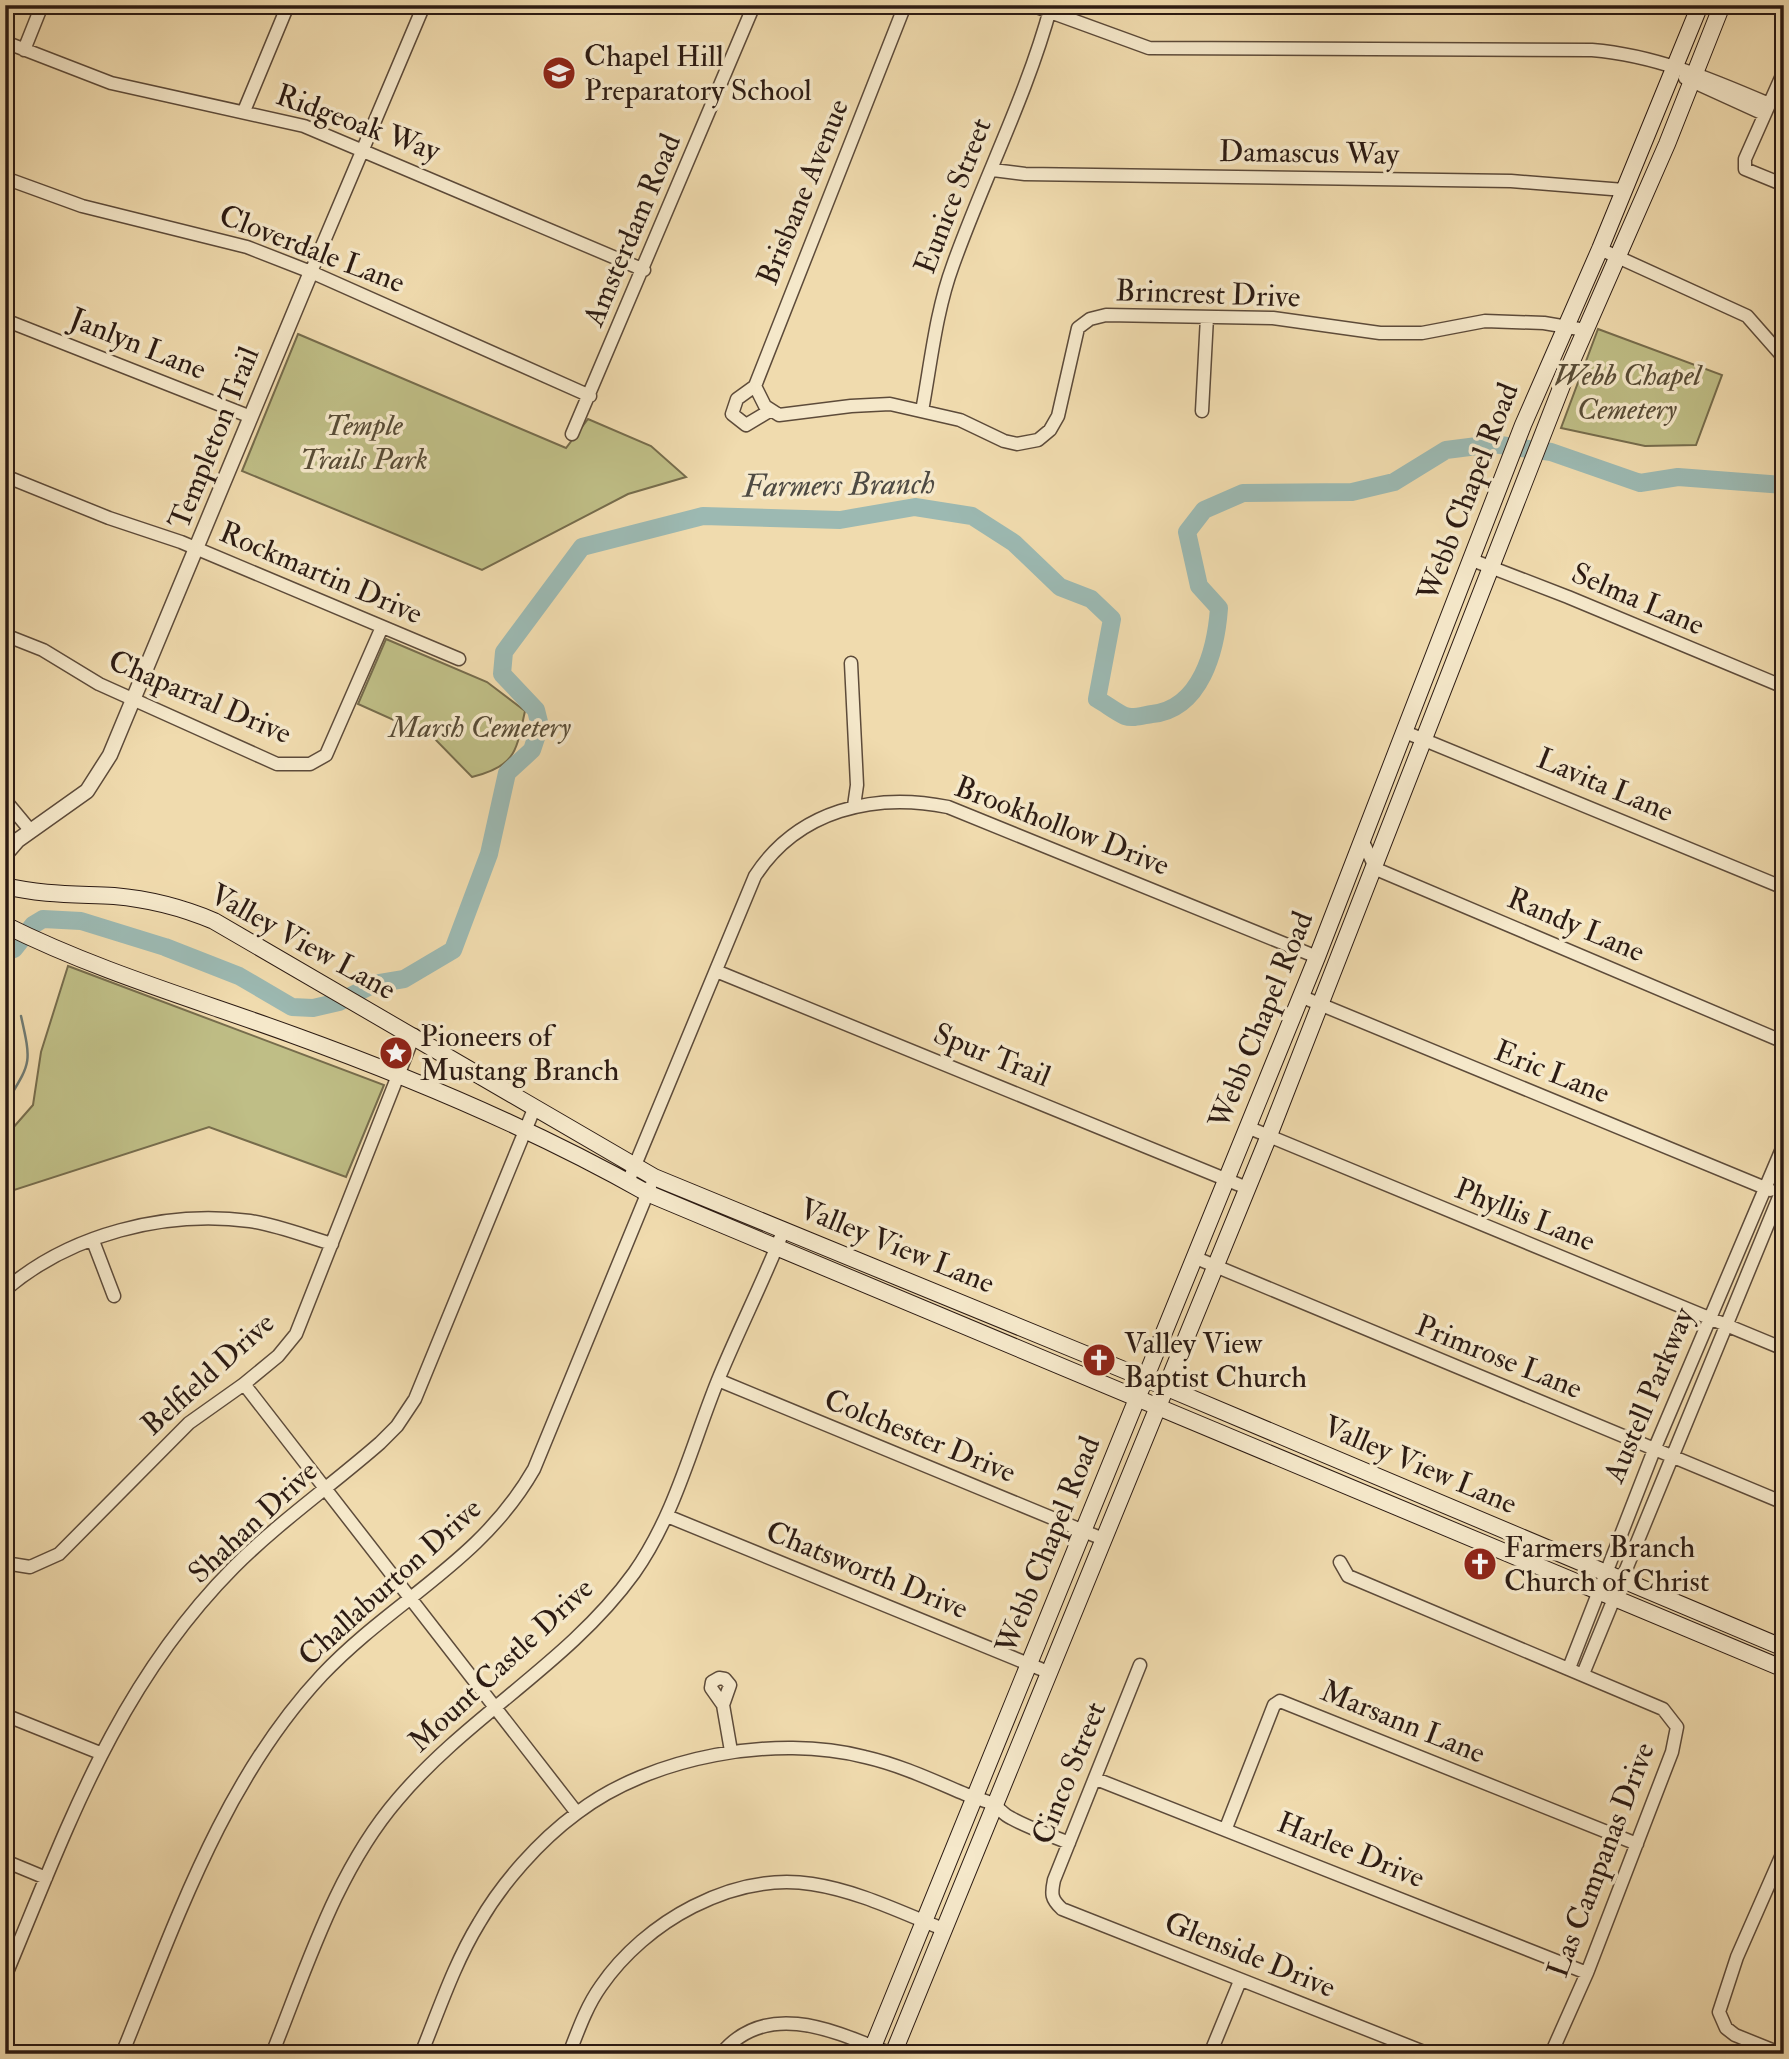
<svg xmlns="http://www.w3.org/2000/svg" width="1789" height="2059" font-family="'IM FELL Double Pica',serif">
	<rect width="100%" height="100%" fill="#f0dbae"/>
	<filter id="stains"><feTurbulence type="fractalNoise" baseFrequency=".00286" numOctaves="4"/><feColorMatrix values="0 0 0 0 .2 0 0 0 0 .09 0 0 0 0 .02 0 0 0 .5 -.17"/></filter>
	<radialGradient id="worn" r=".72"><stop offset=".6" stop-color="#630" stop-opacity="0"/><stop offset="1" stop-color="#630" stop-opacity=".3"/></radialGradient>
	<path fill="#bfbe86" stroke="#766c4c" stroke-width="2" d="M1598 329 1722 375 1696 445 1645 446 1561 428Z
		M298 334 566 448 588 419 651 446 686 477 628 494 482 570 242 471Z
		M386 639 487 682 525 711C516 752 516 766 472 777L434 738 358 704Z
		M68 966 384 1085 346 1177 209 1127 5 1193V1137L33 1105 41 1052Z"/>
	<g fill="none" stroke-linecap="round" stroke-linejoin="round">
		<path stroke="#6f7a72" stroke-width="2.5" d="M7 952 9 961
			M5 1105C31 1062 32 1065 21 1016"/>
		<path stroke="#9cb9b2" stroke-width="18" d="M5 952 14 949 33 925 43 919 81 921 165 947 239 976 292 1007 313 1008 339 1002 374 984 404 979 453 950 489 854 507 773 532 750 540 726 536 710 502 674 504 652 582 547 703 516 840 520 915 507 972 516 1014 543 1060 587 1091 599 1112 619 1097 699C1106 704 1116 712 1125 716 1133 719 1144 715 1152 714 1201 709 1216 650 1219 608L1199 586 1187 532 1204 510 1243 493 1352 492 1394 482 1446 450 1493 444 1551 452 1640 483 1678 477 1784 485"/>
		<defs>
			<path id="minor" d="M905 5 755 386 765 406 779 415 851 406 890 404 960 420 1004 441 1017 444 1038 440 1050 430 1058 416 1078 328 1090 319 1106 315 1273 318 1380 333H1422L1485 321 1544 323 1585 330
				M1031 5 1149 48 1592 50C1654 55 1711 79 1769 104
				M5 42 111 83 304 126 644 270
				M24 50 42 5
				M1784 71 1745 159V169L1784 185
				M1685 78 1764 114
				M244 111 288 5
				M993 170 1025 174 1511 181 1624 190
				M5 178 82 206 247 247 311 272 590 396
				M1600 249 1747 316 1784 358
				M311 272 424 5
				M5 320 251 417
				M755 386 737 399 732 414 746 425 771 410
				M922 411C931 362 936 311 953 265 984 178 1027 95 1051 6
				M1202 411 1207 317
				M572 434 754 5
				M5 476 109 518 181 542 459 659
				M1472 560 1568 597 1784 687
				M5 635 43 650 99 684 277 764H310L326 755 382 627
				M851 663 857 785 854 806
				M1405 732 1784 888
				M5 800 30 830
				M1363 842 1376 869 1784 1042
				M716 971 1247 1188
				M1300 996 1770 1190
				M1247 1127 1784 1349
				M628 1182 755 876C798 810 874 792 948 807L1317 957
				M93 1241 114 1296
				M1196 1258 1784 1503
				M5 1290C70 1234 165 1210 250 1221 277 1225 305 1236 332 1244
				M718 1380 1103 1539
				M244 1384 577 1813
				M5 1401H6
				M667 1516 1048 1672
				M1340 1562 1348 1576 1663 1709 1677 1727 1672 1752 1587 1973 1551 2054
				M5 1563 30 1567 59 1554 189 1423 244 1384 278 1356 296 1334 414 1035
				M1140 1665 1054 1880C1051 1894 1051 1899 1062 1909L1429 2054
				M1569 1668 1654 1450 1784 1144
				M1583 1674 1784 1185
				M719 1678 725 1679 730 1685 723 1705 711 1688 712 1682Z
				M723 1705 731 1751
				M5 1715 100 1753
				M1096 1779 1587 1973
				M1226 1828 1274 1705 1280 1701 1637 1844
				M5 1861 46 1878
				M5 1977C68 1826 116 1686 234 1567 279 1522 332 1485 380 1443L397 1426 415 1399 534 1109
				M122 2054C176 1922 223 1781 322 1675 393 1600 481 1562 534 1469L650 1187
				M272 2054C307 1967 336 1871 398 1799 469 1715 569 1663 634 1573 675 1515 692 1444 718 1380 739 1329 764 1280 784 1229
				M421 2054C439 2010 454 1964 479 1923 502 1883 539 1841 577 1813 651 1756 776 1734 865 1757 900 1765 932 1780 965 1794 974 1798 986 1800 994 1805 1000 1809 1004 1815 1011 1818 1029 1828 1050 1835 1069 1843
				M569 2054C578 2031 586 2007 601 1986 645 1922 732 1872 812 1884 858 1891 900 1912 943 1929
				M721 2054C767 1998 837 2032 891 2054
				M1210 2054 1240 1981
				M1782 2054 1735 2035 1726 2028 1719 2012 1737 1957 1784 1850"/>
			<path id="tertiary" d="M5 855 18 840 87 791 110 755 311 272"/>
			<path id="secondary" d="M5 886C41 895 78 894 114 896 149 899 181 907 214 921L654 1177 1146 1379 1784 1648
				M5 925C97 971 197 1000 293 1035 415 1079 534 1129 647 1193L1784 1669
				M870 2054 1317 957 1523 425 1600 249 1700 5
				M893 2054 1268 1138 1568 370 1667 144 1722 5"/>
		</defs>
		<use href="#minor" stroke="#5d4b3a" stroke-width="15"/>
		<use href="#tertiary" stroke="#5d4b3a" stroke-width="17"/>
		<use href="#secondary" stroke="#2c1b13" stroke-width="18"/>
		<use href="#minor" stroke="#f5e8ca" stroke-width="12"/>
		<use href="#tertiary" stroke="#f5e8ca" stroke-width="14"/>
		<use href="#secondary" stroke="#f5e8ca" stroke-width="16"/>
	</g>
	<defs>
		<symbol id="school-disc" viewBox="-11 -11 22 22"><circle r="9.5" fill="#8f2418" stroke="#f5e8ca"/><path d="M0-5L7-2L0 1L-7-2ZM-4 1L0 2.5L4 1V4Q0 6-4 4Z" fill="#fff"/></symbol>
		<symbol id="sight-disc" viewBox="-11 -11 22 22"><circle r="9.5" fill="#8f2418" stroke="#f5e8ca"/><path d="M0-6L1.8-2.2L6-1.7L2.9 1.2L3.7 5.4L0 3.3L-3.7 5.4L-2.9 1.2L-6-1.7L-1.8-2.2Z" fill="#fff"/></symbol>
		<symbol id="church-disc" viewBox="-11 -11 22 22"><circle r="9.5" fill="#8f2418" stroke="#f5e8ca"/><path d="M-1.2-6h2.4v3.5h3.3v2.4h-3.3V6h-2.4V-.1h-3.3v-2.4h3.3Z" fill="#fff"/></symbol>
	</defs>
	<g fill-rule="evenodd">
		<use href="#school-disc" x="540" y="54" width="38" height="38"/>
		<use href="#sight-disc" x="377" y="1034" width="38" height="38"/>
		<use href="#church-disc" x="1080" y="1341" width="38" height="38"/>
		<use href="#church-disc" x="1461" y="1545" width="38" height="38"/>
	</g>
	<g text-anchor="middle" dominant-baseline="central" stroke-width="7" stroke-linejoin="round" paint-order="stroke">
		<g font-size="30" fill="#2c1b13" stroke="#f5e8ca" text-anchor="start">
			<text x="584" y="56">Chapel Hill<tspan x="584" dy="34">Preparatory School</tspan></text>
			<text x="420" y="1036">Pioneers of<tspan x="420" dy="34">Mustang Branch</tspan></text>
			<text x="1124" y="1343">Valley View<tspan x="1124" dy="34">Baptist Church</tspan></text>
			<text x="1504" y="1547">Farmers Branch<tspan x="1504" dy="34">Church of Christ</tspan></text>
		</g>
		<g font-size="30" fill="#2c1b13" stroke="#f5e8ca">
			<text transform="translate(358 123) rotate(20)">Ridgeoak Way</text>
			<text transform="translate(1309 153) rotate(1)">Damascus Way</text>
			<text transform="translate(803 192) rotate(-68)">Brisbane Avenue</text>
			<text transform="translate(953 196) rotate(-69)">Eunice Street</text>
			<text transform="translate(632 230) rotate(-67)">Amsterdam Road</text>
			<text transform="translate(312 249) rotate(21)">Cloverdale Lane</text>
			<text transform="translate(1208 294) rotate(2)">Brincrest Drive</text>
			<text transform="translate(138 344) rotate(22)">Janlyn Lane</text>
			<text transform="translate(214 438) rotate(-68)">Templeton Trail</text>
			<text transform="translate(1468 492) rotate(-69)">Webb Chapel Road</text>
			<text transform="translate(321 573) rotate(23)">Rockmartin Drive</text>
			<text transform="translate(1638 599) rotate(23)">Selma Lane</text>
			<text transform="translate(200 697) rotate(23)">Chaparral Drive</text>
			<text transform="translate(1605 785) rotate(23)">Lavita Lane</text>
			<text transform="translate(1062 826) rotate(21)">Brookhollow Drive</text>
			<text transform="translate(1576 925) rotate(23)">Randy Lane</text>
			<text transform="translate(303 942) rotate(29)">Valley View Lane</text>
			<text transform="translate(1261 1020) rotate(-68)">Webb Chapel Road</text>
			<text transform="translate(992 1055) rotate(22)">Spur Trail</text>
			<text transform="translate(1552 1072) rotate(22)">Eric Lane</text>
			<text transform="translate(1525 1215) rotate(22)">Phyllis Lane</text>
			<text transform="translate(897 1246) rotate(22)">Valley View Lane</text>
			<text transform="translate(1499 1357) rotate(22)">Primrose Lane</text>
			<text transform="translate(208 1374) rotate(-42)">Belfield Drive</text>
			<text transform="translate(1649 1395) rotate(-67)">Austell Parkway</text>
			<text transform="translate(920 1436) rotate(22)">Colchester Drive</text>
			<text transform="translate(1420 1465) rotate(23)">Valley View Lane</text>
			<text transform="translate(253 1522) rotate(-43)">Shahan Drive</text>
			<text transform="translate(1048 1545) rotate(-68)">Webb Chapel Road</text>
			<text transform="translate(867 1570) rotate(22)">Chatsworth Drive</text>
			<text transform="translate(390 1582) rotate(-42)">Challaburton Drive</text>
			<text transform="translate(501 1665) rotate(-43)">Mount Castle Drive</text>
			<text transform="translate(1403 1722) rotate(22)">Marsann Lane</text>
			<text transform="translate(1069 1773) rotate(-68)">Cinco Street</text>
			<text transform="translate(1351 1850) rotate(22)">Harlee Drive</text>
			<text transform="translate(1601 1860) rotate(-69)">Las Campanas Drive</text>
			<text transform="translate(1250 1955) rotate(22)">Glenside Drive</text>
		</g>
		<g font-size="30" font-style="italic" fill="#584c36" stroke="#f5e8ca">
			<text x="1627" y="375">Webb Chapel<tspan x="1627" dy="34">Cemetery</tspan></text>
			<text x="364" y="425">Temple<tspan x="364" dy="34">Trails Park</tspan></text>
			<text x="480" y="727">Marsh Cemetery</text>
		</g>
		<g font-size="32" font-style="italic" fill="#4e4a43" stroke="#f5e8ca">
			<text transform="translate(839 485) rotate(-1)">Farmers Branch</text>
		</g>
	</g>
	<rect width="1789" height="2059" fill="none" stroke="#f0dbae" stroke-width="28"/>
	<rect x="7" y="7" width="1775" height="2045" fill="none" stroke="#2c1b13" stroke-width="3.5"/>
	<rect x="14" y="14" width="1761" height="2031" fill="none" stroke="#2c1b13" stroke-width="2"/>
	<rect width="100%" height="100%" filter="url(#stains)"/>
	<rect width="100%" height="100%" fill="url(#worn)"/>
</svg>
